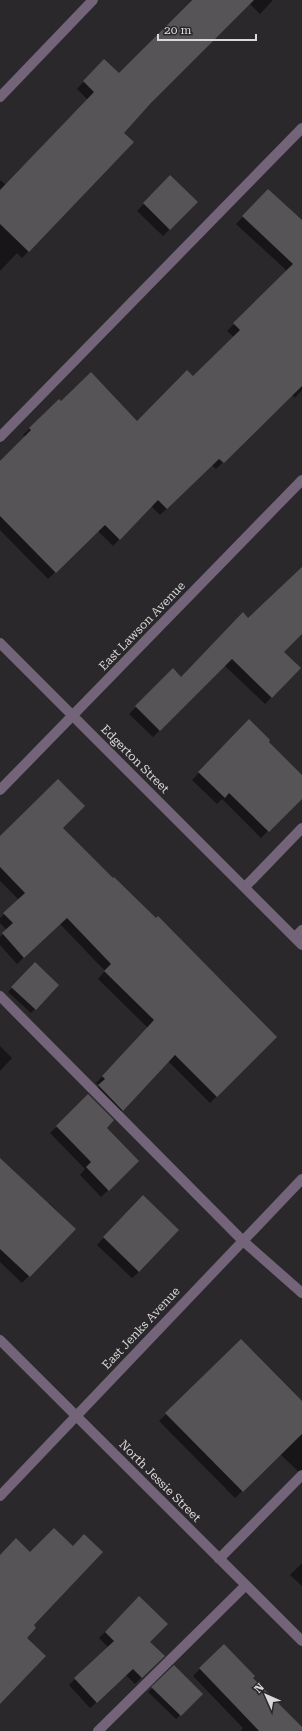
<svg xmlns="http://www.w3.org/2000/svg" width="302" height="1731" font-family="'Roboto Serif',serif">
	<rect width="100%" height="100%" fill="#2b282b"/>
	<path fill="#0007" d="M191 0H273L260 14 249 3 207 44 123 133 133 142 22 258 17 253 0 271V180L6 185 88 100 77 89 104 60 119 74Z
		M170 177 196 202 163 236 137 211Z
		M262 197 302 234V390L295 398 292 395 216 469 212 465 160 515 151 506 113 546 98 531 48 579 0 530V462L25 437 23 435 30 428 61 402 137 422 193 377 234 337 227 331 287 271 236 224Z
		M302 568V633L283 652 299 668 265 704 224 665 153 737 129 714 173 670 181 678 248 619Z
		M249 721 302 776V786L298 801 261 838 222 799 217 804 192 780Z
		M61 828 276 1037 210 1103 168 1061 116 1117 92 1093 99 1086 96 1083 148 1028 98 979 105 971 60 924 17 964 0 945V937L7 930 0 923V918L19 900 0 881V838Z
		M35 964 58 985 31 1013 8 992Z
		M0 1046 12 1058 0 1071Z
		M88 1096 105 1128 138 1161 101 1197 80 1175 85 1169 50 1133Z
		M0 1170 48 1205 49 1203 75 1229 22 1283 0 1262Z
		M136 1203 139 1272 132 1278 97 1245Z
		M241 1340 302 1403V1475L280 1454 235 1498 159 1421Z
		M302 1563V1586L290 1575Z
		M139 1598 149 1642 163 1656 135 1684 126 1675 90 1708 69 1685 108 1647 99 1638Z
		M224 1645 252 1678 302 1729V1731H241L243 1728 193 1676Z
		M174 1667 201 1694 176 1719 148 1692Z"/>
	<path fill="#565457" d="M192 0H254L151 103 124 133 134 142 29 252 0 224V190L94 92 83 81 104 59 119 73Z
		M170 175 198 202 170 230 143 203Z
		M268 189 302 220V386L224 463 219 459 167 509 158 500 120 540 105 525 56 573 0 516V461L31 430 29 428 59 399 61 401 91 372 137 421 187 370 193 376 240 330 233 323 293 264 242 216Z
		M302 567V634L284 652 301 668 272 698 232 659 160 731 135 706 173 668 181 677 243 612 248 618Z
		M249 719 270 740 269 742 302 775V799L269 832 229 793 225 798 198 772Z
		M58 779 85 806 63 828 113 878 114 877 156 918 158 916 277 1037 217 1097 175 1055 123 1111 98 1085 105 1079 102 1076 154 1020 104 971 111 964 67 918 24 958 2 933 13 923 3 913 25 893 0 867V836Z
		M35 962 59 985 36 1010 11 987Z
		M88 1094 114 1120 107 1128 139 1161 109 1191 86 1167 91 1162 56 1126Z
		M0 1158 76 1229 30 1277 0 1249Z
		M143 1195 179 1230 139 1272 103 1237Z
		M241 1339 302 1401V1434L243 1492 165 1413Z
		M54 1528 73 1546 84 1534 103 1552 34 1625 36 1628 27 1638 46 1656 0 1704V1555L16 1538 30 1552Z
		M139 1596 168 1624 150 1642 165 1656 142 1678 133 1669 97 1703 74 1678 114 1641 105 1632Z
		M224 1644 255 1676 253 1678 302 1727V1731H259L199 1668Z
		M174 1665 203 1694 181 1716 151 1687Z"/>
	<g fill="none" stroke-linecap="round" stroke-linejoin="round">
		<path stroke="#736479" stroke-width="10" d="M0 97 93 0
			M0 437 302 128
			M0 643 302 945
			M0 790 302 480
			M245 887 302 828
			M295 937 302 930
			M0 996 242 1240 302 1293
			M0 1340 302 1641
			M0 1496 302 1179
			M219 1559 302 1475
			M98 1731 246 1585"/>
	</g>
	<g text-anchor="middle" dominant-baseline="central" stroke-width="3" stroke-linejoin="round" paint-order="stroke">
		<g font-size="12" fill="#d9d8da" stroke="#2b282b">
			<text transform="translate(142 626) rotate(-46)">East Lawson Avenue</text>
			<text transform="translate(135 759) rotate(45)">Edgerton Street</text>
			<text transform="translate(141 1328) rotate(-47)">East Jenks Avenue</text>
			<text transform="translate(160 1481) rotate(45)">North Jessie Street</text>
		</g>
	</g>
	<g transform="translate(266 1695) rotate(315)" stroke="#2b282b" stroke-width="3" paint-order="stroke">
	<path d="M0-3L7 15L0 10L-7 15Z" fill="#d9d8da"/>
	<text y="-6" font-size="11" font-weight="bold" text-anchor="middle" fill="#d9d8da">N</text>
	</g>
	<path d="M158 34v6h98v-6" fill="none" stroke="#d9d8da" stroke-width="2"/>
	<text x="164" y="34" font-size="12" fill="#d9d8da" stroke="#2b282b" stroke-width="3" paint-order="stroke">20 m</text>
</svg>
